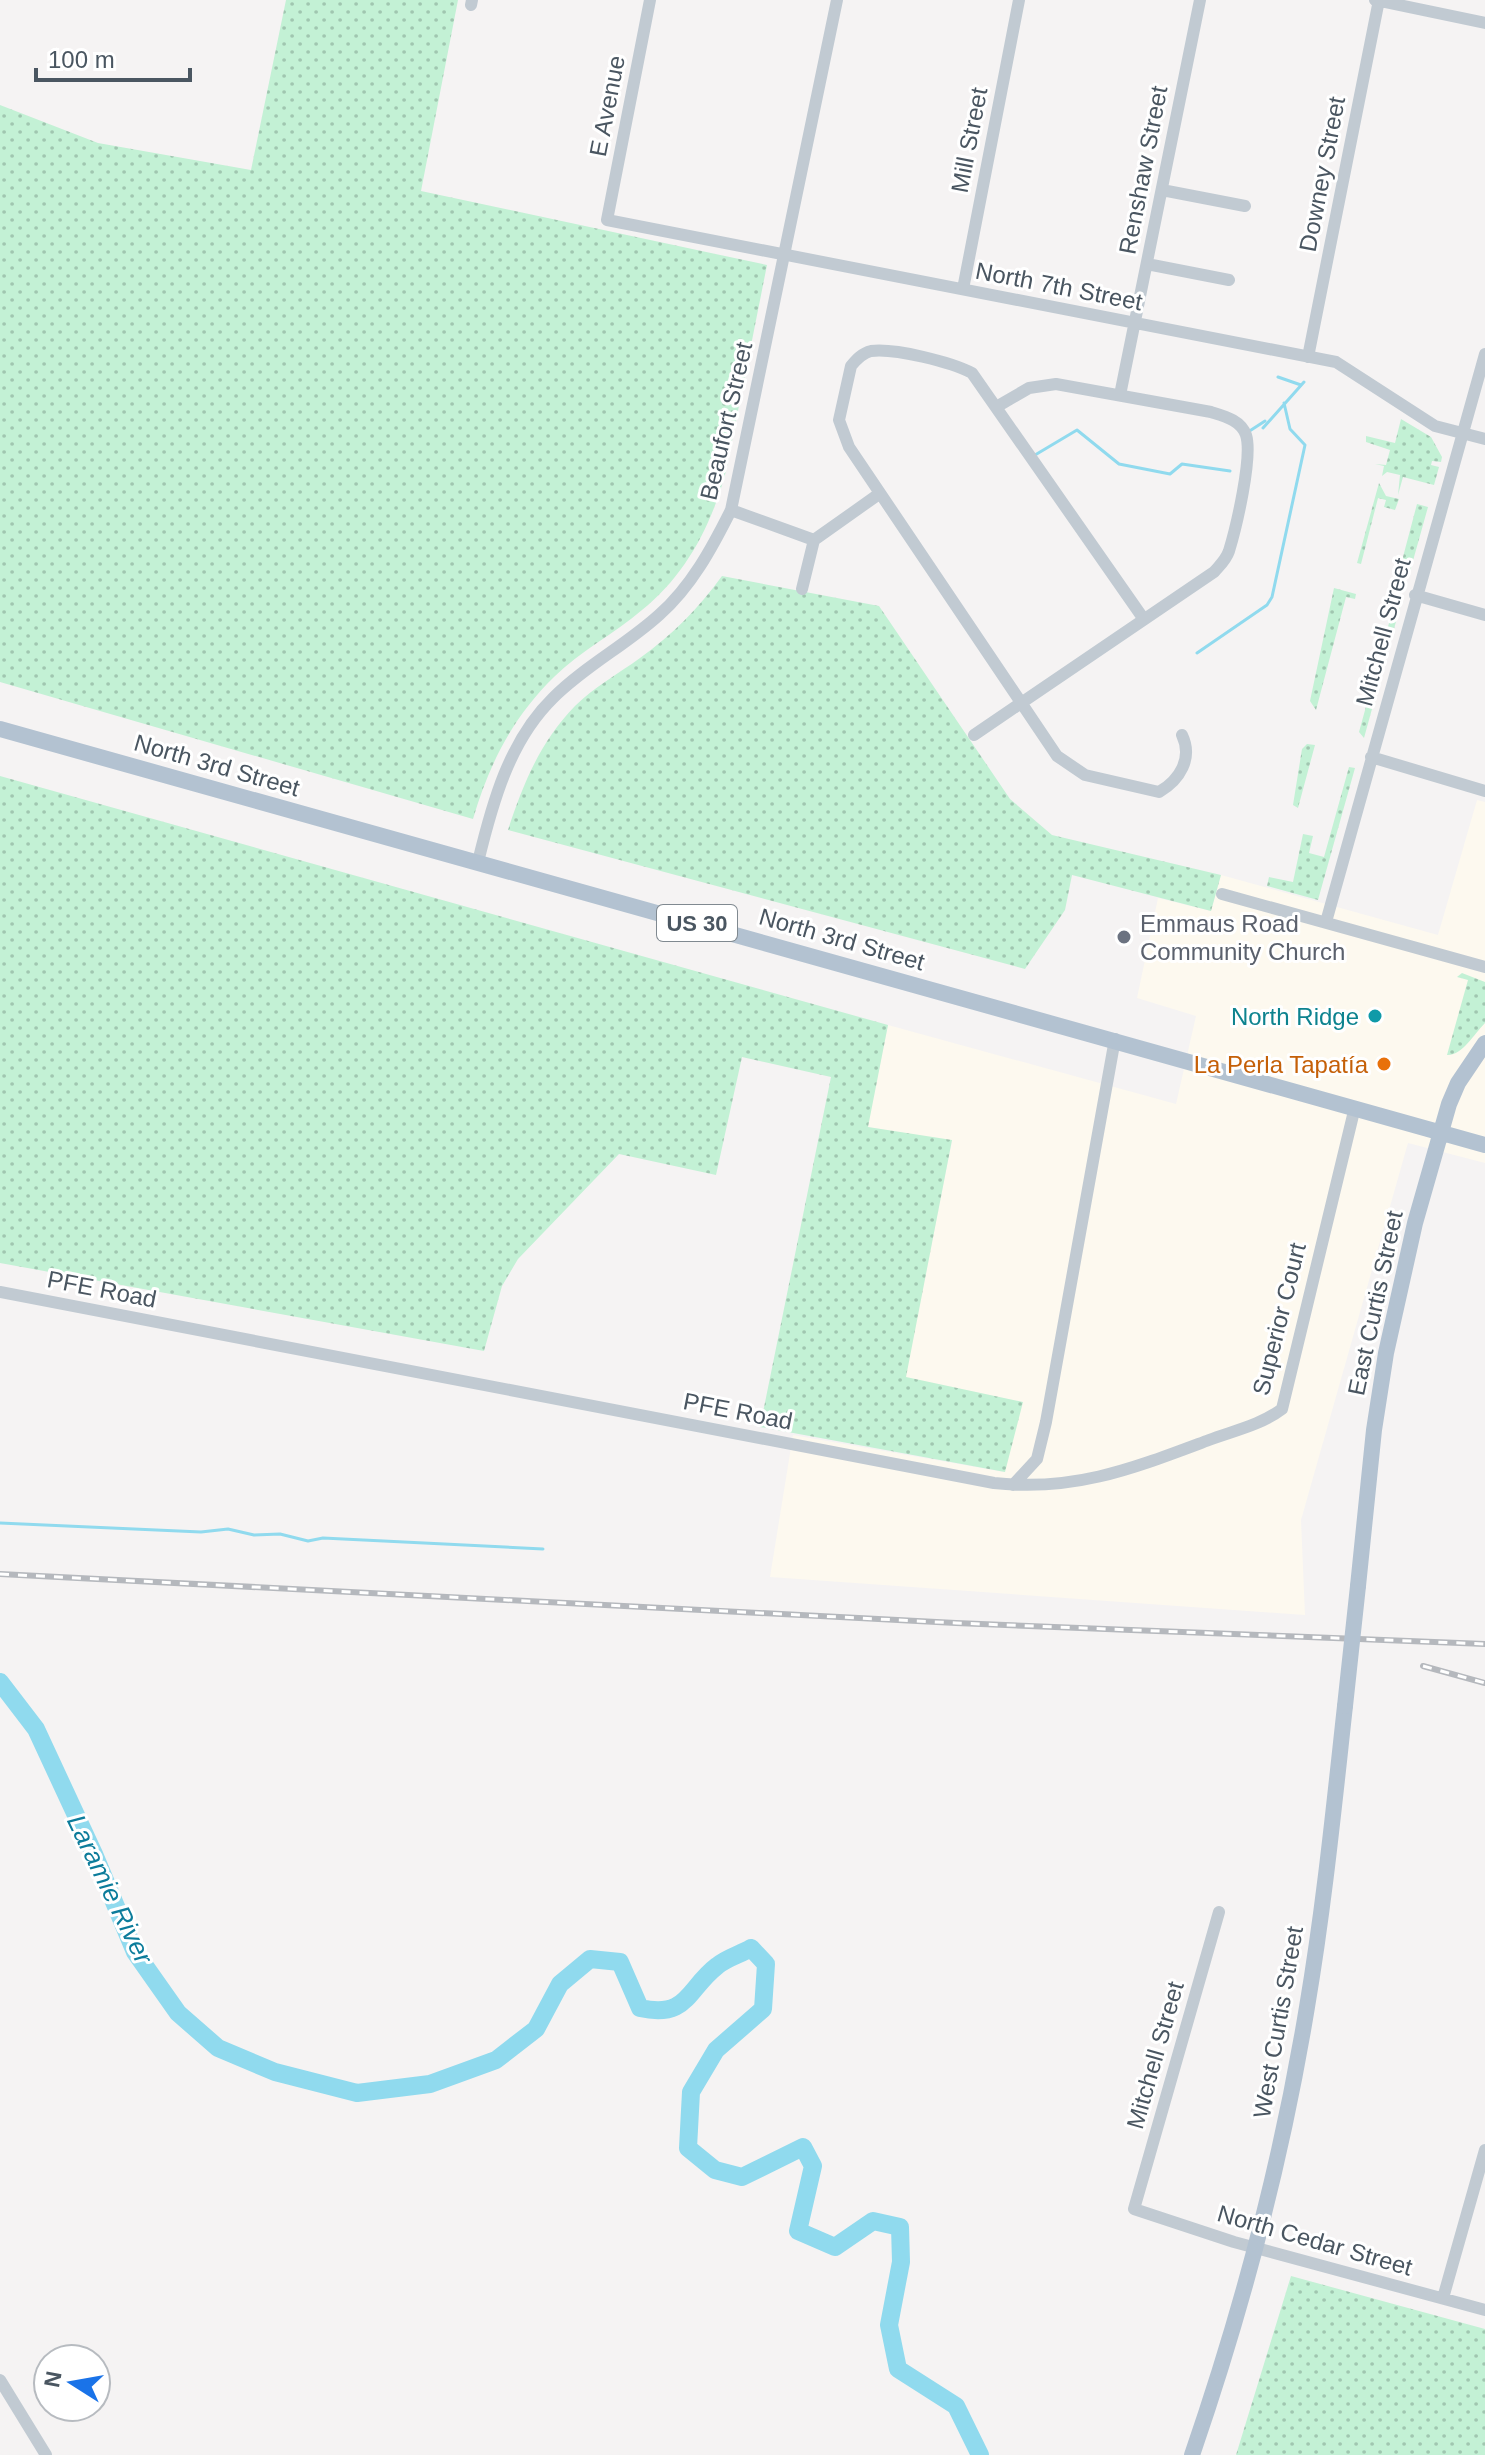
<svg xmlns="http://www.w3.org/2000/svg" width="1485" height="2455" font-family="Helvetica,sans-serif">
	<defs>
		<pattern id="grass-dots" width="8" height="8" patternUnits="userSpaceOnUse" patternTransform="scale(2)"><rect width="8" height="8" fill="#c3f1d5"/><path d="M2 2h.1M6 6h.1" fill="none" stroke="#a0c6b0" stroke-width="1.8" stroke-linecap="round"/></pattern>
	</defs>
	<rect width="100%" height="100%" fill="#f5f3f3"/>
	<path fill="#fdf9ef" d="M1477 800 1485 802V1163L1408 1143 1301 1520 1305 1615 770 1577 793 1435 1004 1472 1022 1402 905 1378 952 1141 867 1127 888 1025 1176 1104 1196 1016 1137 998 1158 898 1211 911 1221 875 1438 935Z"/>
	<path fill="url(#grass-dots)" d="M286 0H458L421 191 767 265 726 471C712 524 686 575 642 610 614 634 580 651 554 677 513 717 489 764 473 819L0 682V105L98 143 251 170Z
		M1401 419 1431 437 1442 457 1441 462 1432 461 1431 465 1439 467 1434 485 1403 477 1398 495 1400 475 1387 472 1382 476 1384 466 1375 464 1386 465 1390 450 1366 442V436L1395 443Z
		M1379 483 1386 496 1399 499 1395 510 1384 507 1386 500 1378 498 1361 564 1357 563Z
		M1417 504 1428 507 1409 575 1399 572Z
		M722 576 879 606 1010 799 1052 835 1221 875 1211 911 1072 875 1065 910 1025 969 508 830C523 784 540 742 575 706 594 687 618 674 640 658 672 635 699 608 722 576Z
		M1334 588 1356 594 1355 599 1346 597 1316 710 1310 701Z
		M1394 605 1400 607 1364 738 1359 732Z
		M1307 744 1315 745 1298 808 1293 805 1302 749Z
		M1349 767 1355 768 1318 900 1267 886 1269 877 1293 882 1303 834 1313 836 1309 853 1324 857Z
		M0 776 888 1025 868 1127 952 1140 906 1377 1023 1402 1005 1472 760 1427 831 1077 742 1057 716 1175 619 1154 518 1259 502 1286 484 1351 0 1263Z
		M1462 973 1485 982V1023C1474 1034 1462 1056 1447 1055L1468 980 1457 977Z
		M1291 2276 1485 2329V2455H1236Z"/>
	<g fill="none" stroke-linecap="round" stroke-linejoin="round">
		<path stroke="#90daee" stroke-width="3" d="M1278 377 1301 385
			M1263 428 1304 382
			M1248 432 1265 421
			M1035 455 1077 430 1119 464 1170 474 1182 464 1230 471
			M1197 653 1267 605 1272 597 1305 445 1290 429 1284 403
			M0 1523 201 1532 228 1529 254 1535 280 1534 308 1541 323 1538 543 1549"/>
		<path stroke="#90daee" stroke-width="18" d="M0 1682 36 1729 94 1854 135 1952 178 2013 218 2048 275 2072 357 2093 430 2084 496 2060 536 2029 560 1984 590 1959 620 1962 640 2008C688 2019 687 1989 717 1966 726 1958 741 1954 751 1948L766 1964 763 2009 716 2050 691 2092 688 2148 715 2170 742 2177 803 2147 813 2166 798 2231 835 2247 873 2221 900 2227 901 2262 889 2325 898 2369 956 2406 980 2455"/>
		<path stroke="#c1cad2" stroke-width="12" d="M650 0 607 220 1336 362 1435 426 1485 439
			M1375 0 1485 23
			M471 5 472 0
			M1162 190 1245 206
			M1147 264 1229 280
			M963 289 1019 0
			M1308 357 1379 0
			M1120 395 1200 0
			M731 510 814 540
			M802 589 814 540 879 494
			M1415 595 1485 615
			M1143 618 972 373C951 362 895 348 871 351 862 353 856 360 851 366L839 420 849 447 1057 756 1085 775 1159 792C1180 780 1193 758 1182 735
			M974 735 1214 572C1220 565 1226 560 1229 551 1236 528 1253 457 1246 435 1241 420 1224 416 1211 412L1056 384 1029 388 998 406
			M1371 757 1485 791
			M478 862C492 804 509 741 553 698 585 666 626 645 659 615 691 587 712 548 731 510L837 0
			M1222 894 1485 967
			M1326 922 1485 354
			M0 1292 994 1483C1075 1492 1134 1468 1209 1440 1233 1431 1261 1425 1282 1409L1355 1107
			M1013 1485 1037 1459 1046 1422 1115 1039
			M1219 1912 1134 2209 1234 2242 1485 2310
			M1443 2298 1485 2150
			M0 2380 46 2455"/>
		<path stroke="#b3c2d1" stroke-width="16" d="M0 729 1485 1145
			M1358 1586 1374 1430 1386 1353 1415 1223 1449 1104 1458 1083 1485 1043
			M1192 2455C1242 2310 1282 2159 1307 2007 1324 1907 1334 1806 1345 1706"/>
		<defs>
			<path id="rail" d="M0 1574 956 1623 1485 1644
				M1423 1666 1485 1683"/>
		</defs>
		<use href="#rail" stroke="#b5b8bd" stroke-width="6"/>
		<use href="#rail" stroke="#fff" stroke-width="3" stroke-dasharray="9" stroke-linecap="butt"/>
		<path stroke="#b3c2d1" stroke-width="16" d="M1345 1706 1358 1586"/>
	</g>
	<circle fill="#6b7280" stroke="#fff" stroke-width="3" cx="1124" cy="937" r="8"/>
	<circle fill="#0f9aa8" stroke="#fff" stroke-width="3" cx="1375" cy="1016" r="8"/>
	<circle fill="#e8710a" stroke="#fff" stroke-width="3" cx="1384" cy="1064" r="8"/>
	<g text-anchor="middle" dominant-baseline="central" stroke-width="6" stroke-linejoin="round" paint-order="stroke">
		<rect fill="#fff" stroke="#808990" stroke-width="2" x="657" y="905" width="80" height="36" rx="6"/>
		<g font-size="22" font-weight="bold" fill="#4a5661">
			<text x="697" y="923">US 30</text>
		</g>
		<g font-size="24" fill="#4a5661" stroke="#fff">
			<text transform="translate(607 106) rotate(-79)">E Avenue</text>
			<text transform="translate(969 140) rotate(-79)">Mill Street</text>
			<text transform="translate(1143 170) rotate(-79)">Renshaw Street</text>
			<text transform="translate(1322 174) rotate(-79)">Downey Street</text>
			<text transform="translate(1059 286) rotate(11)">North 7th Street</text>
			<text transform="translate(726 421) rotate(-77)">Beaufort Street</text>
			<text transform="translate(1383 632) rotate(-75)">Mitchell Street</text>
			<text transform="translate(217 765) rotate(16)">North 3rd Street</text>
			<text transform="translate(842 939) rotate(16)">North 3rd Street</text>
			<text transform="translate(102 1289) rotate(11)">PFE Road</text>
			<text transform="translate(1375 1303) rotate(-78)">East Curtis Street</text>
			<text transform="translate(1279 1319) rotate(-76)">Superior Court</text>
			<text transform="translate(738 1411) rotate(11)">PFE Road</text>
			<text transform="translate(1278 2022) rotate(-80)">West Curtis Street</text>
			<text transform="translate(1155 2055) rotate(-74)">Mitchell Street</text>
			<text transform="translate(1315 2240) rotate(16)">North Cedar Street</text>
		</g>
		<g font-size="24" fill="#5b616d" stroke="#fff" text-anchor="start">
			<text x="1140" y="923">Emmaus Road<tspan x="1140" dy="28">Community Church</tspan></text>
		</g>
		<g font-size="24" fill="#0d838f" stroke="#fff" text-anchor="end">
			<text x="1359" y="1016">North Ridge</text>
		</g>
		<g font-size="24" fill="#c56008" stroke="#fff" text-anchor="end">
			<text x="1368" y="1064">La Perla Tapatía</text>
		</g>
		<g font-size="26" font-style="italic" fill="#0c7c9b" stroke="#fff">
			<text transform="translate(110 1889) rotate(64)">Laramie River</text>
		</g>
	</g>
	<g transform="translate(72 2383) rotate(281)"><circle r="38" fill="#ffffff" stroke="#b7bbc0" stroke-width="2"/>
	<path d="M0-6L14 30L0 20L-14 30Z" fill="#1a73e8"/>
	<text y="-12" font-size="22" font-weight="bold" text-anchor="middle" fill="#4a5661">N</text>
	</g>
	<path d="M36 68v12h154v-12" fill="none" stroke="#4a5661" stroke-width="4"/>
	<text x="48" y="68" font-size="24" fill="#4a5661" stroke="#ffffff" stroke-width="6" paint-order="stroke">100 m</text>
</svg>
